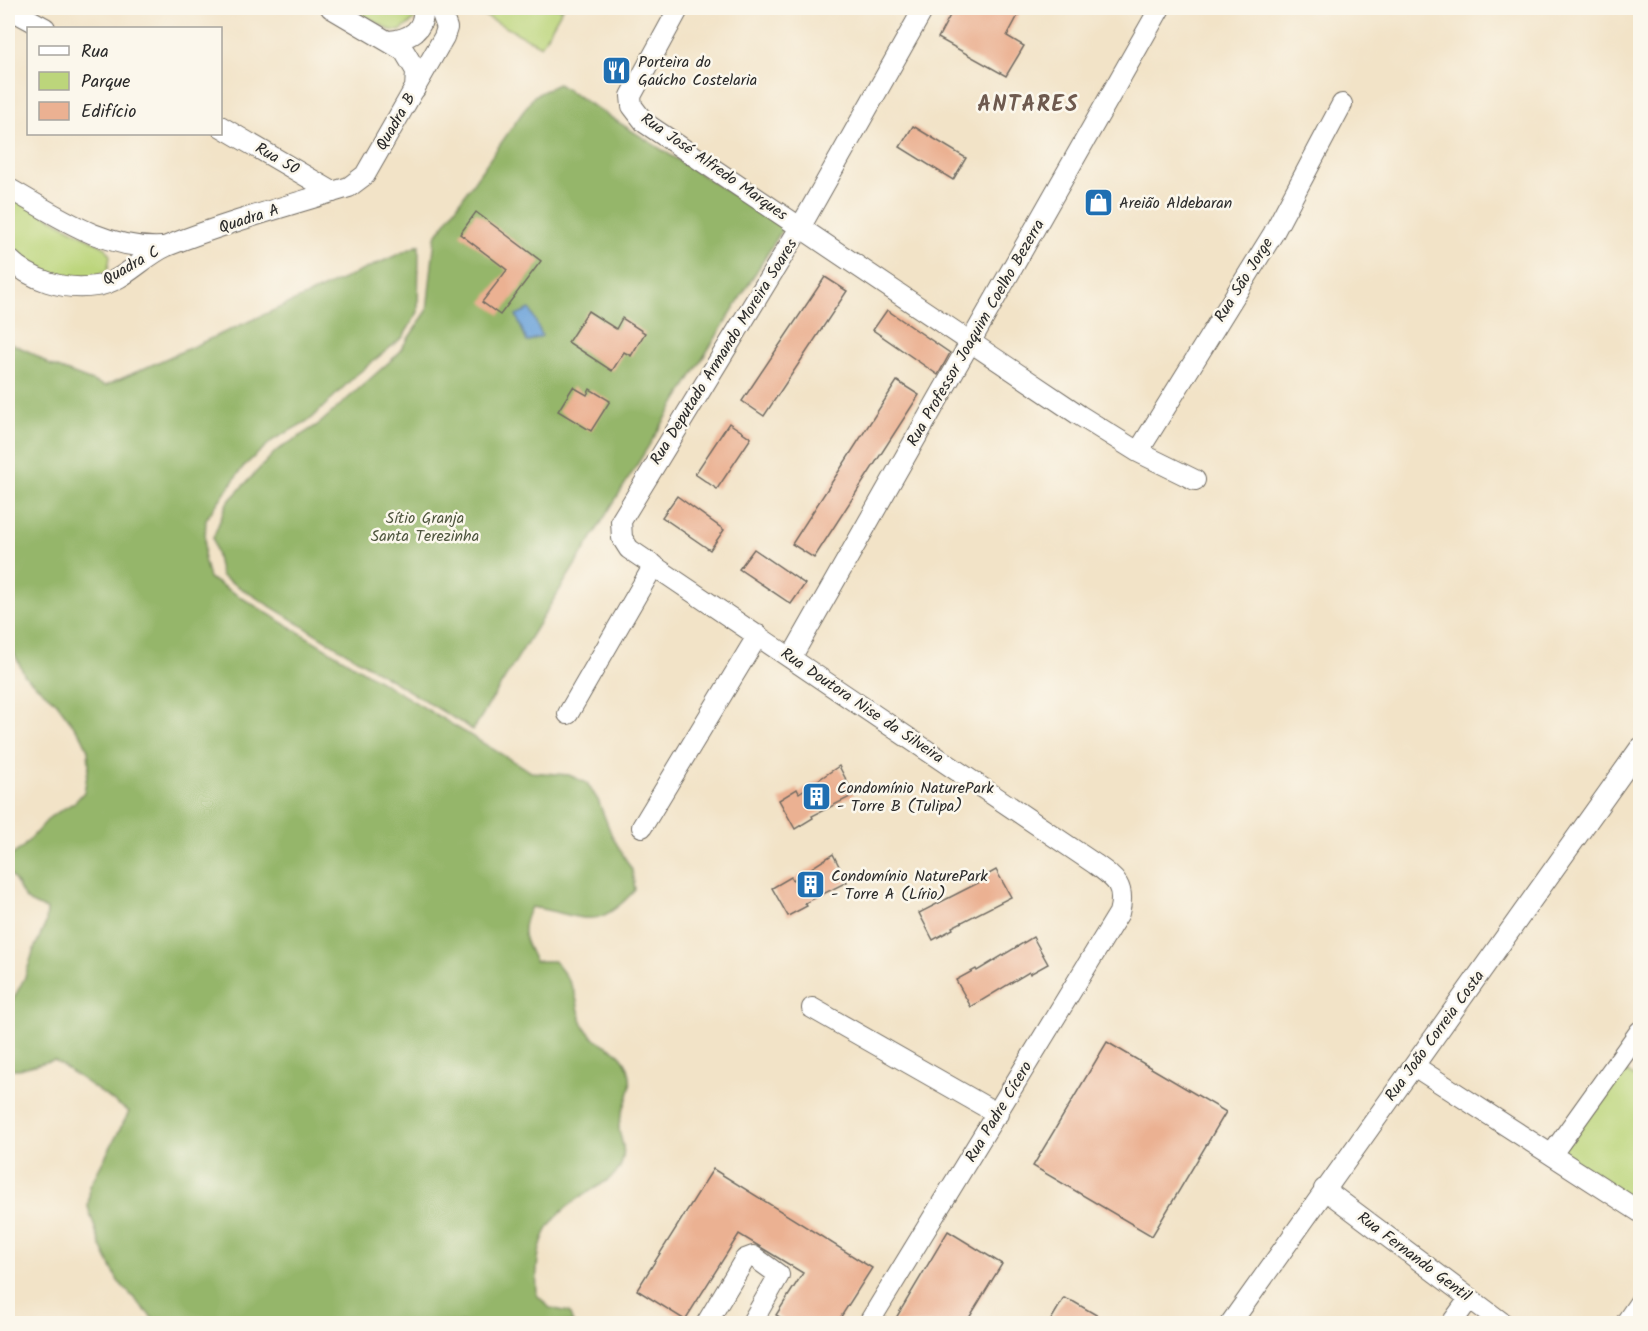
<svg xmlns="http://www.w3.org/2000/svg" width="1648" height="1331" font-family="Kalam,sans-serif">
	<rect width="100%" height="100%" fill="#fbf7ec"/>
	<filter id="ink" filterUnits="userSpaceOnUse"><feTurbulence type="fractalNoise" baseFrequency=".0167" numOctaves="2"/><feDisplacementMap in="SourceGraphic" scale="12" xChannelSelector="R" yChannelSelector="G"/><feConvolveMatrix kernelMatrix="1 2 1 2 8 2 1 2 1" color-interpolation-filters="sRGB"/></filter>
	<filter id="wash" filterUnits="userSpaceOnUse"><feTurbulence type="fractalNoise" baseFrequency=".008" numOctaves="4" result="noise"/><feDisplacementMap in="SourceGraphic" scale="24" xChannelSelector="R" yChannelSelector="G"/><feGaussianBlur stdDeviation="1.35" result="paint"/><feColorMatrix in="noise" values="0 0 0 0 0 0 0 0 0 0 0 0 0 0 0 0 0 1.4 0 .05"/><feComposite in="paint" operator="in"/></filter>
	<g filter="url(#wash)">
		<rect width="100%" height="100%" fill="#f2e3c7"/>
		<path fill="#bcd57b" stroke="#748053" stroke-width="1.5" d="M350 8H413L414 20 400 31 390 30Z
			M470 8H563L541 46Z
			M8 195 106 248 110 256 108 269C76 294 35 268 8 249Z
			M1617 1064 1640 1081V1208L1552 1154Z"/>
		<path fill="#95b66b" stroke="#60704b" stroke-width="1.5" d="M558 84 784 227 473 730 221 576 213 538 227 503 276 451 319 424 397 355 427 311 435 237 534 96Z
			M419 245 418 312 403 337 355 376 311 419 273 440 243 467 206 519 204 559 209 578 531 772 569 775 587 783 598 800 612 836 632 870 635 890C594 935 584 915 531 907 519 930 523 938 535 961H554C562 970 569 979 574 991 579 1004 578 1017 586 1029 598 1048 619 1044 628 1068 636 1090 622 1105 619 1125 618 1139 628 1145 621 1165 618 1175 604 1183 595 1188 546 1216 534 1239 537 1295L550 1308 569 1312 573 1323H157L118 1281 100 1244 88 1207 90 1186 129 1112 54 1060 19 1069H8V1009L25 977 34 949 46 923 47 909C15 900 27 892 8 872V858L22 848 50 817 75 802 84 792 89 765 88 750 82 737 57 703 25 676 8 640V342L32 353 50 365 105 386Z"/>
		<path fill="#6ba2d9" stroke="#4b6682" stroke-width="1.5" d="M530 309 542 336 527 342 516 315Z"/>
		<g id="blocks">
			<path fill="#ebb192" d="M954 8H1022L1007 36 1024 46 1006 76 938 38Z
				M913 126 966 158 953 180 900 147Z
				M476 212 541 261 500 315 482 302 507 270 460 234Z
				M825 277 847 291 764 416 742 401Z
				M887 310 950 353 938 375 873 330Z
				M588 311 616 329 622 318 645 333 631 356 624 352 612 371 568 342Z
				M897 381 919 395 814 558 792 544Z
				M573 387 587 395 590 389 610 401 591 431 558 411Z
				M729 423 751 438 717 489 695 474Z
				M677 496 724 530 710 550 662 517Z
				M754 549 805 584 791 604 739 569Z
				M839 766 854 795 812 816 813 818 795 829 779 800 797 789 799 793Z
				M833 854 847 882 805 903 807 906 788 916 772 888 791 877 793 880Z
				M996 870 1011 897 952 927 953 929 933 940 919 913 980 882 978 880Z
				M1033 937 1048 964 1030 974 1029 972 971 1007 956 980 976 969 977 971Z
				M1107 1042 1226 1112 1152 1236 1033 1166Z
				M713 1169 872 1268 837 1323H780L783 1319 776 1315 803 1273 739 1234 685 1320 637 1290Z
				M948 1231 1002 1264 966 1323H893Z
				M1064 1298 1074 1302 1110 1323H1049Z"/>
		</g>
	</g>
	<g filter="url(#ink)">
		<use href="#blocks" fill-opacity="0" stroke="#716b62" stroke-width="1.5"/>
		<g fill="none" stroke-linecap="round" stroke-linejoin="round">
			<defs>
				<path id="minor" d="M8 8 45 28
					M331 8 404 51 416 71 415 89
					M679 8 631 96 632 106 645 123 1079 415 1138 452 1195 480
					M389 41C410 39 425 30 423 8
					M220 126 333 192
					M8 188C56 215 104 250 162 247
					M8 258C30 280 64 291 96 286 124 282 142 257 167 246 225 223 290 205 349 187L365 175 444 37 447 28 440 8
					M1138 452 1273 234 1342 104
					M791 658 1160 8
					M568 714 654 565
					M642 827 758 635
					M812 1008 998 1114
					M1414 1066 1640 1212
					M1552 1154 1640 1031
					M1324 1189 1504 1324
					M706 1324 745 1259 753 1256 779 1275 751 1324
					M868 1324 1119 913C1126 886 1116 879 1095 864L629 549 622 538 621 521 801 226 924 8
					M1230 1324 1640 748
					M1451 1324 1469 1299
					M1625 1324 1640 1302"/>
			</defs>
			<use href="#minor" stroke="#716b62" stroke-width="22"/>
			<use href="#minor" stroke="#fff" stroke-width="20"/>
		</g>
	</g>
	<defs>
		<symbol id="restaurant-square" viewBox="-11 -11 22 22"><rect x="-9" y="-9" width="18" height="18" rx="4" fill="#1f6fb2" stroke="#fbf7ec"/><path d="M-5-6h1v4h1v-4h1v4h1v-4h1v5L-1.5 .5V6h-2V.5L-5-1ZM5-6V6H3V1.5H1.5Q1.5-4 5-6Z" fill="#fff"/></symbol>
		<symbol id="shop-square" viewBox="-11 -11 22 22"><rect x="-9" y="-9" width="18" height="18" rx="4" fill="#1f6fb2" stroke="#fbf7ec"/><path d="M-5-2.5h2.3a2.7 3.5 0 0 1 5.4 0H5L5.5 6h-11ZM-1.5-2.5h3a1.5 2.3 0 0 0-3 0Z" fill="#fff"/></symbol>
		<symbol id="building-square" viewBox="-11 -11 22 22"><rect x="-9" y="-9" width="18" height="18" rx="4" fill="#1f6fb2" stroke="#fbf7ec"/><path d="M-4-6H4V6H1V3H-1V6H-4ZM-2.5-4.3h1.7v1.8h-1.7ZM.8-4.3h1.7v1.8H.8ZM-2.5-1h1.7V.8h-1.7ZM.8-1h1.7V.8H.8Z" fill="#fff"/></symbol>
	</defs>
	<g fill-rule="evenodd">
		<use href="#restaurant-square" x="600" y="54" width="33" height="33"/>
		<use href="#shop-square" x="1082" y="186" width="33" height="33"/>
		<use href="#building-square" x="800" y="780" width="33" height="33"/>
		<use href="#building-square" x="794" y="868" width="33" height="33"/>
	</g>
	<g text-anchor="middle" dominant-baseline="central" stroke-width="5" stroke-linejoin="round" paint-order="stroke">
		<g font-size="16" fill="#2b2b2b" stroke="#fbf7ec" text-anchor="start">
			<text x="638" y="62">Porteira do<tspan x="638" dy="18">Gaúcho Costelaria</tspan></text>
			<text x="1119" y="203">Areião Aldebaran</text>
			<text x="837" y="788">Condomínio NaturePark<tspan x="837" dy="18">- Torre B (Tulipa)</tspan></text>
			<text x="831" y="876">Condomínio NaturePark<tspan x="831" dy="18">- Torre A (Lírio)</tspan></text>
		</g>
		<g font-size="16" fill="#2b2b2b" stroke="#fbf7ec">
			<text transform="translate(396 122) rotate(-60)">Quadra B</text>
			<text transform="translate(277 159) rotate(30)">Rua 50</text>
			<text transform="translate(714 167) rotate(35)">Rua José Alfredo Marques</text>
			<text transform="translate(249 219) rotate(-18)">Quadra A</text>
			<text transform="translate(131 266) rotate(-30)">Quadra C</text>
			<text transform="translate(1244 280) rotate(-58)">Rua São Jorge</text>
			<text transform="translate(976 333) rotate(-60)">Rua Professor Joaquim Coelho Bezerra</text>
			<text transform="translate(724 352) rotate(-58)">Rua Deputado Armando Moreira Soares</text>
			<text transform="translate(862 706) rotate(34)">Rua Doutora Nise da Silveira</text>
			<text transform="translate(1435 1036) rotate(-54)">Rua João Correia Costa</text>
			<text transform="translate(999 1112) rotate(-59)">Rua Padre Cícero</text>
			<text transform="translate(1414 1257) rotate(37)">Rua Fernando Gentil</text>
		</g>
		<g font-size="16" fill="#4f563f" stroke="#fbf7ec">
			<text x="425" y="518">Sítio Granja<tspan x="425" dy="18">Santa Terezinha</tspan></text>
		</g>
		<g font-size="22" font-weight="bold" letter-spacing="1.5" fill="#6e5a4f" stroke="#fbf7ec">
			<text x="1028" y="105">ANTARES</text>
		</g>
	</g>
	<rect width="1648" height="1331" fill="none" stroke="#fbf7ec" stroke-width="30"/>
	<rect x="27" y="27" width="195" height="108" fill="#fbf7ec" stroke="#a8a59f" stroke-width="1.5"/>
	<rect x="39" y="46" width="30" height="9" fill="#ffffff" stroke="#a8a59f" stroke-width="1.5"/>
	<text x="81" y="57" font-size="18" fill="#2b2b2b">Rua</text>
	<rect x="39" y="72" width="30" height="18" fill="#bcd57b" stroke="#a8a59f" stroke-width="1.5"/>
	<text x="81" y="87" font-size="18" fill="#2b2b2b">Parque</text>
	<rect x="39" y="102" width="30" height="18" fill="#ebb192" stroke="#a8a59f" stroke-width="1.5"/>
	<text x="81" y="117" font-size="18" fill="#2b2b2b">Edifício</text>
</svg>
